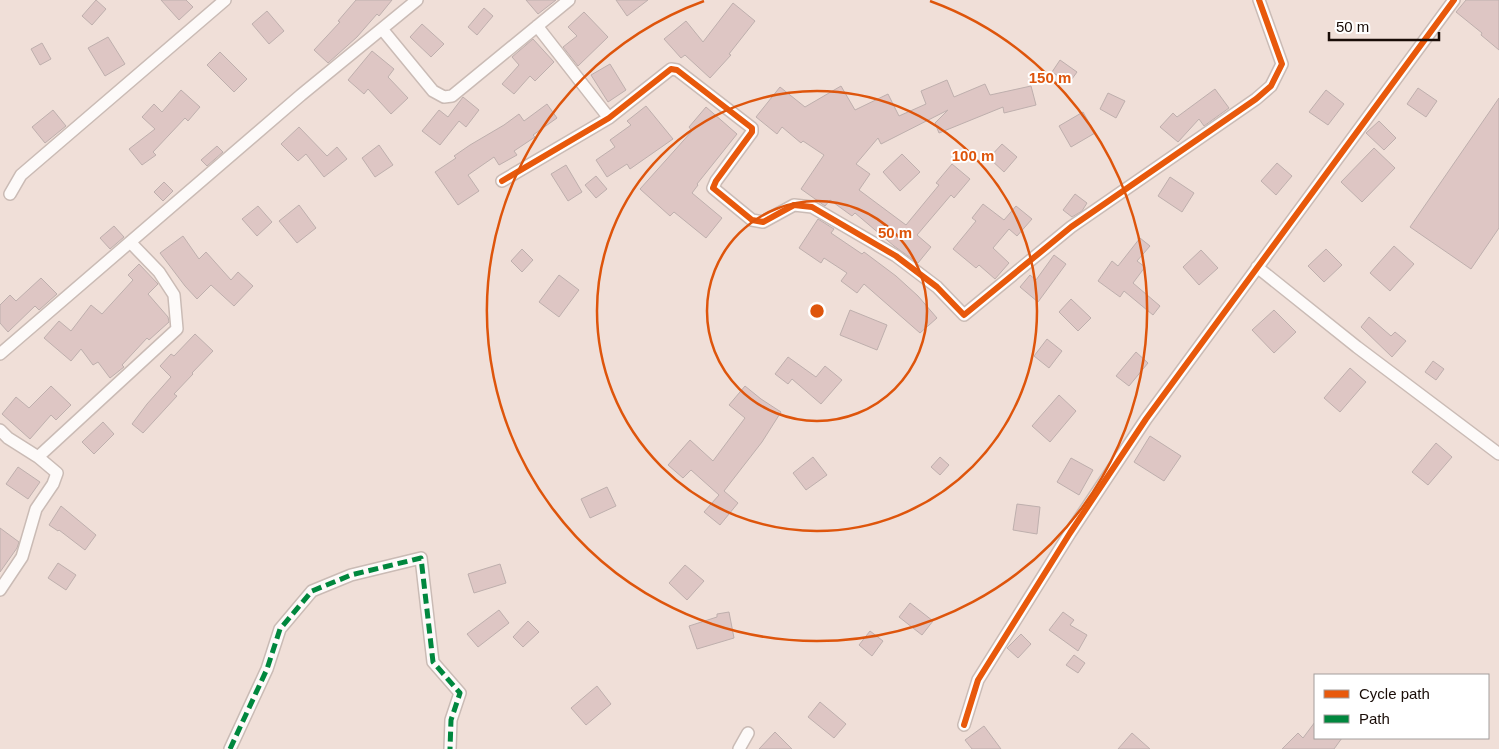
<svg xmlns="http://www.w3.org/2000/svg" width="1499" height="749" font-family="Arial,sans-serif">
	<rect width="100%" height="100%" fill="#f0dfd8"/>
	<path fill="#dec6c4" stroke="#beafad" d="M96 0 106 9 92 25 82 16Z
		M161 0H186L193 7 179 20Z
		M356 0H392L379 16 377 14 357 37 328 63 314 50 340 22 338 21Z
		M526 0H556L538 14Z
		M616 0H648L627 16Z
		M1466 0H1499V50L1481 35 1482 33 1456 12Z
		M733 3 755 21 729 54 731 55 710 78 685 55 681 58 664 39 686 21 703 42Z
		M484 8 493 16 477 35 468 27Z
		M267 11 284 31 269 44 252 24Z
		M584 12 608 37 578 66 563 47 577 36 568 27Z
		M422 24 444 44 431 57 410 37Z
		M108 37 125 64 105 76 88 48Z
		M533 39 554 62 535 81 530 76 514 94 502 84 519 65 512 57Z
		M42 43 51 59 40 65 31 49Z
		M372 51 394 69 388 77 408 98 391 114 368 89 364 94 348 80Z
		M220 52 247 79 234 92 207 65Z
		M1060 60 1077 72 1069 83 1052 72Z
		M610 64 626 90 608 102 591 75Z
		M947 80 954 97 985 84 990 95 1031 86 1036 105 1004 113 1003 107 939 133 935 123 948 110 881 144 878 138 856 164 870 174 859 190 906 225 939 185 936 183 952 164 970 179 954 198 951 195 917 235 931 247 918 263 894 246 855 213 852 216 830 200 825 206 801 189 824 155 803 141 801 143 782 127 777 134 756 117 780 87 805 107 841 86 855 110 888 94 899 116 926 104 921 91Z
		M1418 88 1437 101 1426 117 1407 104Z
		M1215 89 1229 108 1204 126 1199 119 1178 142 1160 127 1173 113 1177 117Z
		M181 90 200 107 188 121 185 118 153 152 156 155 142 165 129 149 155 129 142 117 154 104 162 112Z
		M1326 90 1344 104 1328 125 1309 112Z
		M1108 93 1125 101 1116 118 1100 109Z
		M463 97 479 110 466 127 459 121 440 145 422 131 439 110 448 117Z
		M1499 98V228L1471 269 1410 227Z
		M547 104 557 118 533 135 535 137 514 151 517 155 499 165 494 157 468 175 479 191 458 205 435 172 456 158 454 156 470 145 504 125 519 114 524 121Z
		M646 106 673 139 630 169 627 164 607 177 596 160 615 147 610 140 631 125 627 121Z
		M706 107 737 134 697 184 698 185 692 193 722 218 706 238 674 212 670 216 640 189 692 131 689 127Z
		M53 110 66 126 45 143 32 127Z
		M1083 112 1095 133 1071 147 1059 126Z
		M1379 121 1396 138 1384 150 1366 133Z
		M299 127 327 156 337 147 347 159 324 177 306 154 298 161 281 144Z
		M1002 144 1017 157 1004 172 989 158Z
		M379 145 393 165 375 177 362 158Z
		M217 146 223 152 207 166 201 160Z
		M1374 148 1395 168 1362 202 1341 182Z
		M902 154 920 172 900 191 883 172Z
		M1277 163 1292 176 1276 195 1261 181Z
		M566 165 582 192 568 201 551 174Z
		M596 176 607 189 596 198 585 185Z
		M1170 177 1194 193 1182 212 1158 196Z
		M164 182 173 191 163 201 154 192Z
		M1075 194 1087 203 1082 211 1072 217 1063 210Z
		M983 204 1004 220 1016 206 1032 219 1017 236 1009 229 993 248 1009 263 995 279 979 265 976 268 953 249 976 221 972 218Z
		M299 205 316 228 297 243 279 221Z
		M258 206 272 222 257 236 242 219Z
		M818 219 834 229 831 233 862 254 864 252 896 276 918 296 937 318 920 333 864 284 857 293 841 281 847 273 824 258 821 263 799 248Z
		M114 226 124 237 110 249 100 238Z
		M183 236 199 259 206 252 231 280 238 272 253 286 234 306 211 285 197 299 185 286 160 253Z
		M1140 238 1150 246 1137 261 1145 267 1133 283 1160 306 1153 315 1124 291 1120 297 1098 281 1112 261 1118 266Z
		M1394 246 1414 264 1390 291 1370 273Z
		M522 249 533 260 522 272 511 261Z
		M1326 249 1342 265 1324 282 1308 266Z
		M1201 250 1218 268 1199 285 1183 267Z
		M1054 255 1066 264 1038 302 1020 287 1030 275 1036 280Z
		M139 264 158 284 148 294 168 317 169 322 149 340 147 338 122 365 124 367 110 378 98 362 93 365 81 349 71 361 44 338 59 321 71 331 91 305 102 314 133 280 128 275Z
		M559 275 579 290 559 317 539 302Z
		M41 278 57 294 39 310 35 306 8 332 0 323V305L10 295 16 301Z
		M1071 299 1091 318 1078 331 1059 312Z
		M850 310 887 325 877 350 840 335Z
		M1274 310 1296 332 1274 353 1252 330Z
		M1369 317 1391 336 1395 332 1406 341 1392 357 1361 327Z
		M195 334 213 351 192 373 193 374 174 394 177 396 143 433 132 424 147 404 171 377 160 366 171 354 174 356Z
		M1047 339 1062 351 1049 368 1034 356Z
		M1136 352 1148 363 1129 386 1116 376Z
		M788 357 816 377 825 366 842 380 821 404 792 379 788 384 775 374Z
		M1433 361 1444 369 1436 380 1425 372Z
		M1350 368 1366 382 1340 412 1324 398Z
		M51 386 71 405 56 420 51 415 30 439 2 414 16 397 29 408Z
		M745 386 761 399 781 412 762 442 724 491 738 503 720 525 704 512 719 495 691 470 683 478 668 465 690 440 713 461 745 418 729 405Z
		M1059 395 1076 411 1050 442 1032 426Z
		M103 422 114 434 94 454 82 442Z
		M1150 436 1181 456 1164 481 1134 462Z
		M1436 443 1452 457 1428 485 1412 472Z
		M813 457 827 475 806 490 793 473Z
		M940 457 949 465 940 475 931 467Z
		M1071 458 1093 470 1079 495 1057 482Z
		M18 467 40 482 28 499 6 484Z
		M607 487 616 506 590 518 581 499Z
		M1017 504 1040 507 1037 534 1013 530Z
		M61 506 96 535 85 550 59 530 58 531 49 525Z
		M0 528 19 542 17 548 0 572Z
		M58 563 76 575 66 590 48 578Z
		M500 564 506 583 474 593 468 574Z
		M685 565 704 581 687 600 669 583Z
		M910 603 933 621 922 635 899 617Z
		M499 610 509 623 478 647 467 634Z
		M729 612 734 638 697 649 689 626 717 617V614Z
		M1063 612 1074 620 1070 625 1087 635 1078 651 1049 630Z
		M528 621 539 632 523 647 513 637Z
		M870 631 883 641 872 656 859 645Z
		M1021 634 1031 644 1018 658 1007 648Z
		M1074 655 1085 663 1078 673 1066 665Z
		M597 686 611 704 586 725 571 708Z
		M820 702 846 724 834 738 808 717Z
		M1315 722V738H1342L1334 749H1282L1298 733 1303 738Z
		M984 726 1001 749H972L965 740Z
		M775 732 792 749H759Z
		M1132 733 1150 749H1118Z"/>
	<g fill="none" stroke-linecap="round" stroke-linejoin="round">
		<defs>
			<path id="minor" d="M537 26 609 118
				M382 29 433 91 444 97 452 96 569 0
				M502 181 609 118 671 69 677 70 752 128V132L716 181 713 188 752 220 763 222 794 205 812 207 896 256 937 287 964 315 1071 227 1256 99 1271 86 1282 64 1259 0
				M10 194 21 175 225 0
				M1257 267 1357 347 1499 454
				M0 354 301 95 417 0
				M0 430 8 438 38 457 57 473 53 484 36 509 22 557 0 590
				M38 457 177 329 174 295 159 272 131 243
				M964 725 978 680 1070 533 1146 419 1454 0
				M230 749 267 669 280 629 312 591 351 575 421 558 433 662 460 693 451 720 450 749
				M739 749 748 733"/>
		</defs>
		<use href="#minor" stroke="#cabbb5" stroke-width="14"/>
		<use href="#minor" stroke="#fdfaf9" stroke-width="11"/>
		<path stroke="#00873e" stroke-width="5" stroke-dasharray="10 5" stroke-linecap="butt" d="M230 749 267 669 280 629 312 591 351 575 421 558 433 662 460 693 451 720 450 749"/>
		<defs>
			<path id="cycleway" d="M502 181 609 118 671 69 677 70 752 128V132L716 181 713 188 752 220 763 222 794 205 812 207 896 256 937 287 964 315 1071 227 1256 99 1271 86 1282 64 1259 0
				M964 725 978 680 1070 533 1146 419 1454 0"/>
		</defs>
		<use href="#cycleway" stroke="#fff" stroke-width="9"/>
		<use href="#cycleway" stroke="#e8590c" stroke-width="6"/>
	</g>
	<g fill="none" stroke="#de550c" stroke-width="2.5">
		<circle cx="817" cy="311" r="110"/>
		<circle cx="817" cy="311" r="220"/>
		<path d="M930 1A330 330 0 1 1 704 1"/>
	</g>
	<circle cx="817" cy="311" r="8" fill="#de550c" stroke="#fff" stroke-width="2.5"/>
	<g font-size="15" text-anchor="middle" font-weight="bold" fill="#de550c" stroke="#fff" stroke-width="4" stroke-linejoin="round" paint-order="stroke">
		<text x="1050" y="83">150 m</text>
		<text x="973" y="161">100 m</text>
		<text x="895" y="238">50 m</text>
	</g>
	<rect x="1314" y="674" width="175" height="65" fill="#ffffff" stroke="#a39e9c"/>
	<rect x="1324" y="690" width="25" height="8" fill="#e8590c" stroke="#a39e9c"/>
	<text x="1359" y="699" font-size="15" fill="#190c07">Cycle path</text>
	<rect x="1324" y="715" width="25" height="8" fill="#00873e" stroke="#a39e9c"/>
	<text x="1359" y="724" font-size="15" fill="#190c07">Path</text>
	<path d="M1329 32v8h110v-8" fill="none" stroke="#190c07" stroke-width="2.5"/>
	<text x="1336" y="32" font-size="15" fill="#190c07" stroke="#ffffff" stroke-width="4" paint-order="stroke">50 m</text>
</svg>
